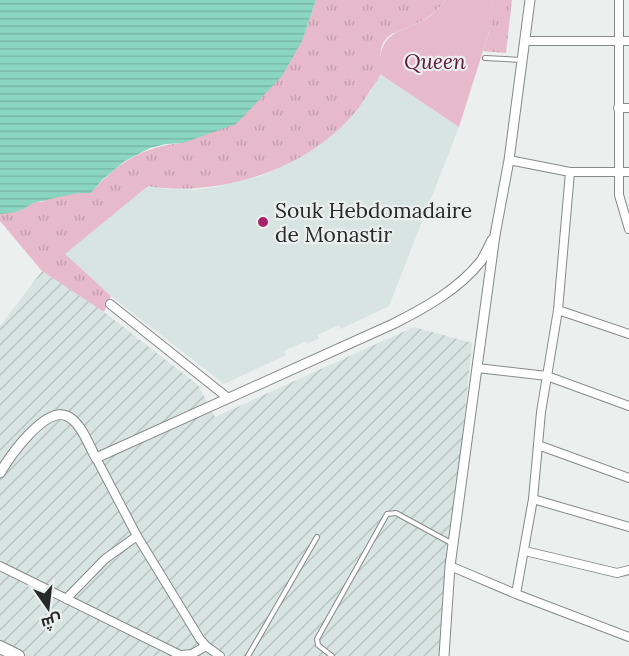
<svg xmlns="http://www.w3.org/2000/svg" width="629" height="656" font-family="Lora,Cairo,serif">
	<defs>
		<pattern id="industrial-furrows" width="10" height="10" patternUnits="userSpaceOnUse" patternTransform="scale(1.5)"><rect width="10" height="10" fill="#d8e4e1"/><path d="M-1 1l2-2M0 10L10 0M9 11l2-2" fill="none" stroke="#b9c4c1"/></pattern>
		<pattern id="grass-tufts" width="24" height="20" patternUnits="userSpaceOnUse" patternTransform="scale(1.5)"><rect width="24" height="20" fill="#e6baca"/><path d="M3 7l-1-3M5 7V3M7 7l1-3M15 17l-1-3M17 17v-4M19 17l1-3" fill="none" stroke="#c5a0ae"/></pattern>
		<pattern id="water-rules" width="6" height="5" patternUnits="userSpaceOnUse" patternTransform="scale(1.5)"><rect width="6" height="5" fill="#8bd6c3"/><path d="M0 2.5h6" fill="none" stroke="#78b8a8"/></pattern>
	</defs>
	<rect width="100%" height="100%" fill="#ebefee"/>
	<path fill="#d8e4e1" d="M380 74 459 127 389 306 341 329 339 325 318 335 319 338 307 344 306 341 284 351 286 355 224 384 111 296 64 254 148 186 167 189 193 190 216 187 261 176 288 163 333 133 350 117 366 98Z"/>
	<path fill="url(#industrial-furrows)" d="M42 271 104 312 198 385 215 417 414 327 472 343 448 580 443 656H0V326Z"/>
	<path fill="url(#grass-tufts)" d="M316 0H445C434 17 419 23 401 30 398 32 392 33 389 36 375 48 383 62 380 75 378 81 371 88 368 94 325 164 226 199 148 186L65 254 111 296 104 312 42 271 0 221V214L19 211 35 202H41L60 195 75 193H91C117 163 143 146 183 143L302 41Z
		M491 0H512L506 53 483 51C488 34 496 18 491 0Z"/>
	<path fill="#e6baca" d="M445 0H491L493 9V19L459 127 380 74C376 15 420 40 445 0Z"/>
	<path fill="url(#water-rules)" d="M0 0H316L302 41 282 76 236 124 183 143 166 144 150 148 125 161 103 179 91 193C71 192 55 199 36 202 30 204 25 209 19 211 13 213 6 213 0 214Z"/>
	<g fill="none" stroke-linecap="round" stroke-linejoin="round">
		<defs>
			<path id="service" d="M485 58 522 60
				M248 656 317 537
				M332 656 318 645 317 639 387 514 396 513 453 544"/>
			<path id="minor" d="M619 0V195L629 229
				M525 41H629
				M618 108H629
				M509 160 570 172H629
				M110 304 228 398
				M558 310 629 334
				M477 368 547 376 629 406
				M538 445 629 478
				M96 458 137 536 200 639 206 646 220 656
				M533 499 629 527
				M525 551 617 573 629 570
				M0 566 180 655 192 654 206 646
				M450 566 516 594 629 637
				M516 594 533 499 541 412 558 310 570 172
				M66 599 105 559 137 536"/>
			<path id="tertiary" d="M0 473C10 456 45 406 67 416 81 422 89 446 96 458L393 324C425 308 459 289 481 261 485 255 489 246 492 240
				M444 656 450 566 495 235 509 160 530 0"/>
			<path id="primary" d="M0 647 18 656"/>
		</defs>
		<use href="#service" stroke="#868988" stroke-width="6"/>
		<use href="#minor" stroke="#868988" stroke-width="10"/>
		<use href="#tertiary" stroke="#868988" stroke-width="11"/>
		<use href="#primary" stroke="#868988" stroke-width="14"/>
		<use href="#service" stroke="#fff" stroke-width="4"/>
		<use href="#minor" stroke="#fff" stroke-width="8"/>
		<use href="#tertiary" stroke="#fff" stroke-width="9"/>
		<use href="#primary" stroke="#fff" stroke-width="12"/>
	</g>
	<circle fill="#aa2269" stroke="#ebefee" stroke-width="2" cx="263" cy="222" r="6"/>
	<g text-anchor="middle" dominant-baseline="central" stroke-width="4.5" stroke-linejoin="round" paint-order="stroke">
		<g font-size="21" font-style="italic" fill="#60183b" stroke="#ebefee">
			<text x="435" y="61">Queen</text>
		</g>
		<g font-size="21" fill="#272928" stroke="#ebefee" text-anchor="start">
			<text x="275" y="210">Souk Hebdomadaire<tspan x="275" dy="24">de Monastir</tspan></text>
		</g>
	</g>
	<g transform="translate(48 608) rotate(166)" stroke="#ebefee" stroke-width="4.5" paint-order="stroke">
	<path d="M0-4.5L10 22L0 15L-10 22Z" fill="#272928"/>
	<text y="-9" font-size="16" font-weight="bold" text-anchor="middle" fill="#272928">ش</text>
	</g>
</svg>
